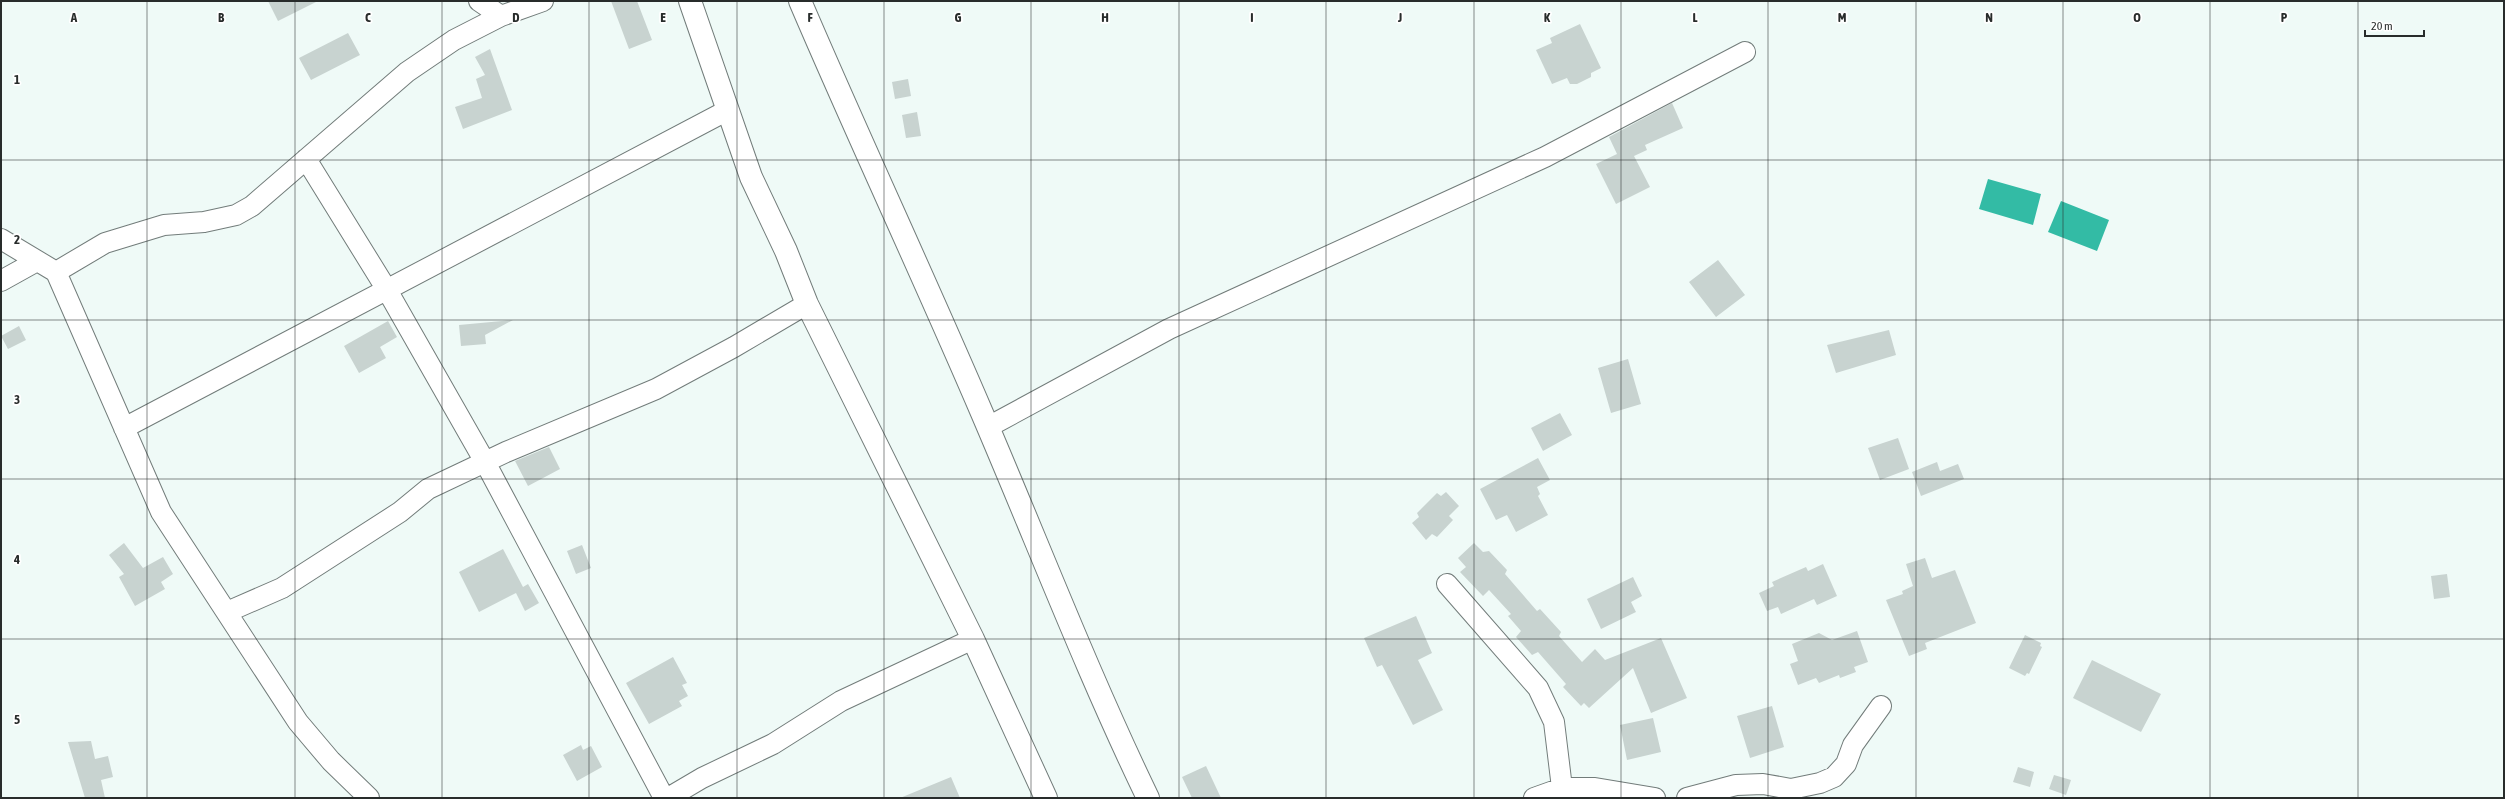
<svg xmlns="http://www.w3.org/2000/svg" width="2505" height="799" font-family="'Asap Condensed',sans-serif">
	<rect width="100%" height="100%" fill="#effaf7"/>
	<path fill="#33bba5" d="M1988 179 2041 194 2033 225 1979 209Z
		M2061 201 2109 220 2097 251 2048 232Z"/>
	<path fill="#c8d3d0" d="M268 1H318L278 21Z
		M611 1H637L652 40 629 49Z
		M1580 24 1601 68 1591 73V77L1577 84H1570L1567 78 1552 84 1536 50 1552 43 1550 38Z
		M348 33 360 55 311 80 299 58Z
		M490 49 512 110 463 129 455 107 482 98 476 79 485 75 475 57Z
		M908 79 911 96 895 99 892 82Z
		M1672 103 1683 128 1645 145 1647 150 1634 156 1650 187 1616 204 1596 164 1617 154 1609 137Z
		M917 112 921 136 906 138 902 115Z
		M1718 260 1745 295 1716 317 1689 282Z
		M513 320 485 335 486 344 461 346 459 325Z
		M388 321 397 337 380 347 386 358 359 373 344 346Z
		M19 326 26 340 8 349 1 336Z
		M1889 330 1896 355 1836 373 1827 345Z
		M1628 359 1641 404 1611 413 1598 368Z
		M1560 413 1572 435 1543 451 1531 428Z
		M1898 438 1909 469 1880 480 1868 448Z
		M549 447 560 469 528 486 515 461Z
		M1538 458 1550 480 1537 487 1540 494 1538 496 1548 515 1516 532 1507 515 1496 520 1480 489Z
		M1937 462 1940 471 1958 464 1964 479 1921 496 1912 472Z
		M1446 492 1459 506 1449 516 1453 520 1437 537 1432 534 1426 540 1412 523 1419 517 1417 513 1437 493 1441 496Z
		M124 543 143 568 163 557 173 574 161 582 165 589 135 606 119 577 124 574 109 555Z
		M1474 543 1483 552 1489 551 1507 570 1505 574 1537 611 1540 609 1561 632 1559 636 1582 662 1595 649 1605 660 1661 638 1687 698 1651 713 1633 668 1589 708 1584 703 1581 706 1563 687 1566 684 1538 652 1532 655 1516 637 1521 631 1508 616 1511 614 1489 590 1483 596 1460 572 1466 567 1458 558Z
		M582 545 591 568 576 574 567 551Z
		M503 549 523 587 528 584 539 603 525 611 516 593 479 612 459 572Z
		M1925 558 1932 578 1955 570 1976 623 1925 643 1927 649 1909 656 1886 600 1903 594 1902 591 1913 586 1906 564Z
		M1823 564 1837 596 1817 605 1814 599 1781 614 1778 607 1767 611 1759 593 1774 586 1772 582 1806 567 1808 571Z
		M2447 574 2450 597 2434 599 2431 576Z
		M1633 577 1642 596 1631 602 1636 612 1601 629 1587 599Z
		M1416 616 1432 653 1418 660 1443 710 1413 725 1382 665 1377 667 1364 638Z
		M1857 631 1868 662 1854 667 1856 672 1840 678 1839 675 1819 683 1816 678 1798 685 1790 664 1798 661 1792 644 1819 633 1832 640Z
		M2025 635 2041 643 2040 646 2042 647 2029 674 2027 673 2025 676 2009 668Z
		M673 657 687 683 682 685 688 696 679 701 682 706 649 724 626 683Z
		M2092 660 2161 694 2141 732 2073 698Z
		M1772 706 1784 747 1750 758 1737 716Z
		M1653 718 1661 752 1627 760 1620 725Z
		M91 741 95 759 108 756 113 777 101 780 105 798H85L68 742Z
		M581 745 583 750 591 746 602 767 577 781 563 755Z
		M1206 766 1221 798H1192L1182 777Z
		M2018 767 2034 772 2030 787 2013 782Z
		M2054 775 2071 780 2066 795 2049 789Z
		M951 777 960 798H900Z"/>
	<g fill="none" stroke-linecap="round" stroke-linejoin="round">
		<defs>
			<path id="street" d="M479 1 501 16
				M306 159 387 290 485 462 664 798
				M1 239 56 272 161 512 298 722 331 761 369 798
				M56 272 105 243 164 225 204 222 236 215 252 206 407 72 454 40 501 16 543 1
				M1 281 37 261
				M988 427 1169 329 1545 157 1745 52
				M124 428 728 110
				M1447 584 1538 688 1554 722 1562 788
				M227 612 282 588 400 512 428 489 506 452 656 389 734 347 807 304
				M668 798 702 778 773 744 841 701 973 639
				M1534 798 1562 788H1595L1655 798
				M1687 798 1736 785 1763 784 1791 789 1820 783 1834 777 1846 764 1853 745 1881 706"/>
			<path id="secondary" d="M690 1 751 177 786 251 807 304 973 639 1046 798
				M800 1C859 139 923 275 982 413 1037 541 1087 672 1148 798"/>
		</defs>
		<use href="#street" stroke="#727c7a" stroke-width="22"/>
		<use href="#secondary" stroke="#727c7a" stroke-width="24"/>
		<use href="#street" stroke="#fff" stroke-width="20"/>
		<use href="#secondary" stroke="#fff" stroke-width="22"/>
	</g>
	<path fill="none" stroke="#282c2b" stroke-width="1" stroke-opacity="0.55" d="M147 1V798M295 1V798M442 1V798M589 1V798M737 1V798M884 1V798M1031 1V798M1179 1V798M1326 1V798M1474 1V798M1621 1V798M1768 1V798M1916 1V798M2063 1V798M2210 1V798M2358 1V798M1 160H2504M1 320H2504M1 479H2504M1 639H2504"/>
	<g font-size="13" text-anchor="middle" font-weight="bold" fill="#282c2b" stroke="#fff" stroke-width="3.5" stroke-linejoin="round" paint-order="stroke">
		<text x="74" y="22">A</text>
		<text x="221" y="22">B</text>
		<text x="368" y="22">C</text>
		<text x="516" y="22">D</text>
		<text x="663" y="22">E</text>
		<text x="810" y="22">F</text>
		<text x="958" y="22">G</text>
		<text x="1105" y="22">H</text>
		<text x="1252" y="22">I</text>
		<text x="1400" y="22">J</text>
		<text x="1547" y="22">K</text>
		<text x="1695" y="22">L</text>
		<text x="1842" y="22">M</text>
		<text x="1989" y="22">N</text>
		<text x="2137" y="22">O</text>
		<text x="2284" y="22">P</text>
		<text x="17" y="84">1</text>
		<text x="17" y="244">2</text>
		<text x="17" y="404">3</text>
		<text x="17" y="564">4</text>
		<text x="17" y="724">5</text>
	</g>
	<rect width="2505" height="799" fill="none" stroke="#282c2b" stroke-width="4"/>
	<path d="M2365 30v6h59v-6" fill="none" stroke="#282c2b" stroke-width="2"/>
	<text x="2371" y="30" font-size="12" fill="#282c2b" stroke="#ffffff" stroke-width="3" paint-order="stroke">20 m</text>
</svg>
